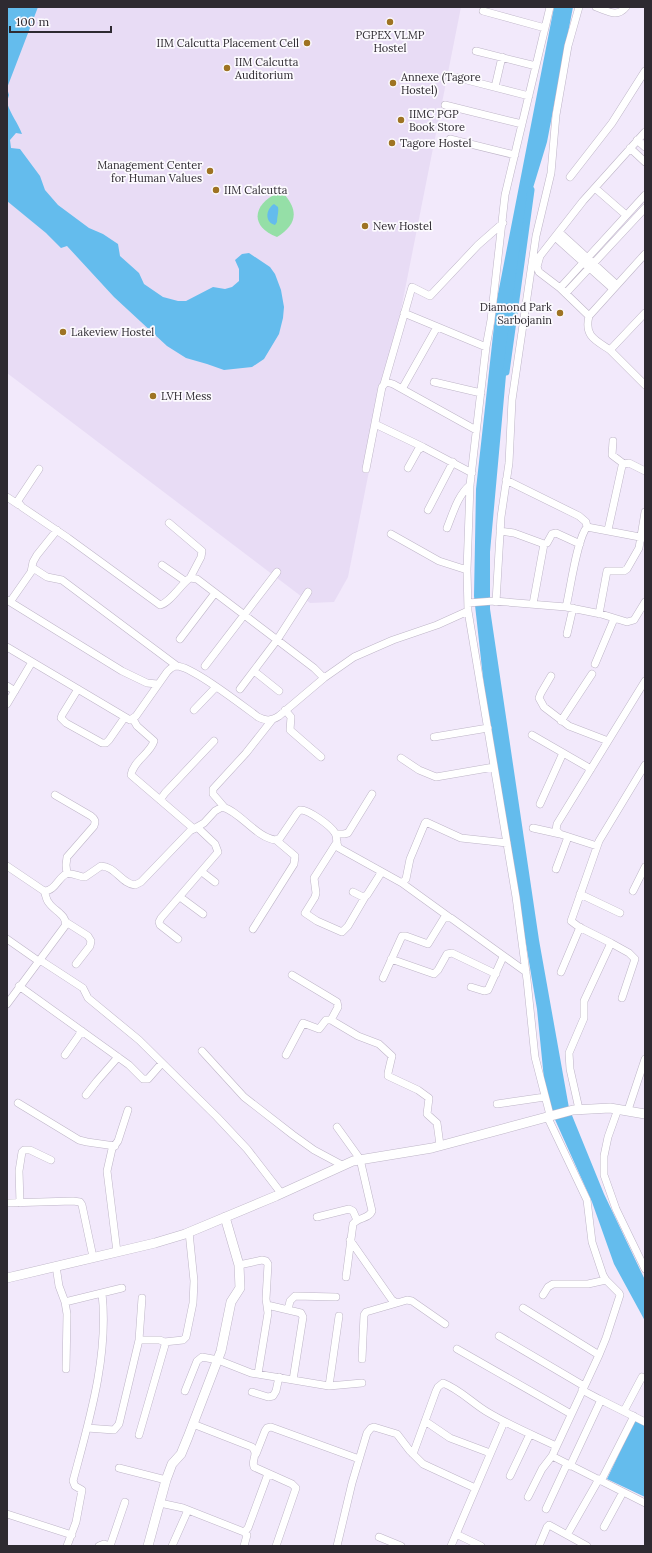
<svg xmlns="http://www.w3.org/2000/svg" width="652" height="1553" font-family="Lora,serif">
	<rect width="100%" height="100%" fill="#f2e9fb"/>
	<path fill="#e8dcf5" d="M7 7H461L348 577 334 602 310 603 7 373Z"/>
	<path fill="#95dfa7" d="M278 193 285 195C299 212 296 225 277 237 249 226 253 204 278 193Z"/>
	<path fill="#64bced" d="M7 7H38L7 88 9 95 7 102Z
		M554 7H573L547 142 526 211 512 309 490 552V609L539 940 569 1108 604 1194 645 1280V1321L614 1264 592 1202 548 1104 544 1079 537 1009 487 714 474 596 476 489 497 299Z
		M7 103C11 115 18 123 22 134L16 133 10 140 11 148 20 149 40 176 45 190 58 205 89 228 103 234 118 244 120 256 139 273 144 284 163 297 178 301H186L213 287 225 289 232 287 239 281V269L235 260 242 254 249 253 270 267 275 274 281 290 284 307 283 318 279 334 264 359 252 367 224 370 207 364 186 358 167 346 114 297 67 246 61 248 46 233 7 201Z
		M274 204 278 207C279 212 277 216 277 222L275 225C264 222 266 209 274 204Z
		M635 1420 645 1424V1497L607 1479Z"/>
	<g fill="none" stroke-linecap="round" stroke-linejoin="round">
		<path stroke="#64bced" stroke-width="7" d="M506 372 531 190"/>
		<defs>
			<path id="street" d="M550 7 505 195 491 320 486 347 470 485 467 570 468 611 516 897 527 980 535 1057 550 1115
				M596 7C608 11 617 18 626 7
				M483 11 545 28
				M476 51 536 66
				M455 77 529 96
				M495 87 502 57
				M445 105 522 124
				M645 132 583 201 540 256 537 267 539 272 560 288 589 316C584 336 595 340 610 350L645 313
				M450 139 515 155
				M637 140 645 147
				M630 148 645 162
				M570 177 612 123 645 71
				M595 188 626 215
				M559 232 617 285
				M555 237 613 289
				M560 288 645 195
				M566 293 645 208
				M404 313 486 347
				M589 316 645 254
				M610 350 645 385
				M434 382 481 393
				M384 384 412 287 430 296 478 245 503 223
				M402 389 437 327
				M375 424 423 447
				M613 441 612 455 624 464
				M408 468 418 450 423 447 472 473
				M39 469 19 499 18 502 22 507 68 538 160 605C170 603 181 584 190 578L197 579 314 668 324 678
				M366 469 382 387 386 382 393 384 476 430
				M506 480 579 516 586 522 587 527
				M7 497 19 505
				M428 510 453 462
				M169 523 202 551 201 557 190 578
				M447 528C453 513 458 495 470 485
				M608 530 622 466 624 464 629 463 645 471
				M500 531 514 533 544 544 547 543 552 534 556 533 580 544
				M391 534 439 561 467 570
				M162 565 185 581
				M33 568 47 577 62 580 177 666
				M7 600 122 671 147 683 157 684
				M10 602 31 572 33 562 37 555 57 530
				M496 602 501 517 509 463 512 400 536 236 551 173 556 115 568 46 579 7
				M468 603 494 601 566 607 601 614 627 622 634 620 645 602
				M533 604 544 544
				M566 607C570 591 577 538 587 527L645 538
				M599 614 607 571H624L627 569 639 548 645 512
				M567 634 573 608
				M180 639 215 593
				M7 647 130 720 136 716 167 672C170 669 172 666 177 666 193 667 243 706 258 717 266 721 271 721 279 716L324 678 354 657 393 640 437 625 468 611
				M595 664 614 619
				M205 666 277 572
				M254 671 279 691
				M551 676 541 693 539 698 544 707 569 726 608 741
				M7 686 15 691
				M78 689 62 715 61 718 66 723 102 743H106L109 740 125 717
				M240 689 277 640 308 592
				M7 704 32 662
				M194 710 216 687
				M285 710 291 717 290 730 321 757
				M133 719 137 726 154 741C150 754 133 761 131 775L194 829
				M561 721 592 674
				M532 735 591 769
				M434 737 488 728
				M401 758 419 770 436 777 494 767
				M55 795 91 816C95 819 96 821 94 826L67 857 66 865 67 874
				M160 800 165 793 214 741
				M540 804 563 753
				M225 808 213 794V789L246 753 272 720
				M533 828 560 834
				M336 834H344L348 833 372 794
				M337 842 314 878 316 893 315 897 305 913 317 921 342 932 348 926 365 897
				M597 846 560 834 556 830 557 824 645 681
				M7 866 44 891C55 891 58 878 66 874 72 872 79 877 85 877L101 866C115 866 122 884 135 885L141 882 190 831 204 823 215 811 222 807C240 811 256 838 276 840L280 838 297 813 300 810C308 809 331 826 335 833 338 838 335 843 339 848L402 883 406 879 410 859 425 823 426 822 461 838 507 843
				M556 869 568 837
				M202 872 215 882
				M402 883 449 917
				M633 891 645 867
				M353 892 363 897 367 895 381 873
				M580 894 620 913
				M180 897 203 914
				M66 922 88 936 91 941 90 946 76 964
				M253 929 294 864 295 856 276 840
				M7 939 37 960H40L83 988 88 998 139 1040 217 1117 247 1149 281 1193
				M178 939 160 925 159 922 161 918 218 852 215 844 197 827
				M611 943 629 953 635 959 622 998
				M391 959 434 974 438 970 447 954 452 953 496 974
				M561 972 580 927
				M292 975 337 1002 338 1007 331 1020
				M383 978 402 936H406L428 944 444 918H451L526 972
				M19 986 129 1065 143 1079H148L162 1063
				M471 987 484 991 488 990 503 957
				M7 1004 65 926C68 915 54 911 49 903 46 900 46 895 44 891
				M202 1051 244 1097 293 1135 314 1150 342 1165
				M65 1055 82 1031
				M286 1055 303 1023 319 1029 326 1020H331L358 1036 379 1044 392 1056 388 1073V1076L418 1090 429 1098 427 1114 437 1123 440 1145
				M86 1095 97 1081 118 1057
				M18 1103 79 1140 87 1142 115 1146
				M497 1104 545 1097
				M579 1109 570 1069 569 1053 584 1018V1001L611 943 579 927 571 921 599 841 645 765
				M618 1109 608 1137 604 1156V1175L616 1209 645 1269
				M628 1110 645 1059
				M337 1127 360 1159 372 1211C369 1219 358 1217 353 1224L346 1277
				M7 1203 73 1201 80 1202 82 1205 93 1257
				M20 1203 19 1171 22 1152 24 1150H30L51 1160
				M317 1217 349 1209 353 1211 357 1220
				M350 1240 392 1300 397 1303 407 1300 412 1301 445 1324
				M117 1252 107 1171 112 1149 118 1141 128 1110
				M239 1265 262 1260 266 1261 268 1264 266 1299 268 1313 258 1374
				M56 1266 59 1286 65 1302 67 1314 66 1369
				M543 1295 548 1287 553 1284H588L606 1280
				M65 1302 122 1288
				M267 1305 301 1313 303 1317 293 1380
				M523 1308 599 1355
				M288 1310 290 1301 295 1296 336 1297
				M499 1336 584 1386
				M164 1342 183 1340 186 1337 193 1303 194 1281 189 1232
				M457 1349 571 1414
				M362 1359 364 1315 366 1312 397 1303
				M329 1386 339 1316
				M185 1391 197 1361 202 1357 218 1360 251 1373 329 1386 362 1383
				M252 1392 268 1397 273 1396 276 1391 279 1377
				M599 1399 645 1422
				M624 1411 642 1377
				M425 1421 450 1438 490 1453
				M193 1424 252 1447C259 1454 251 1460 254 1467L292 1484 296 1488 276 1546
				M87 1428 114 1430 119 1424 139 1340 142 1298
				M139 1435 165 1345 164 1342 160 1340H139
				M256 1454 265 1431 267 1428 271 1427 359 1459
				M413 1454 436 1391 438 1387 443 1383C461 1390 473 1404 489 1413 511 1426 533 1435 556 1446
				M552 1456 645 1503
				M570 1466 600 1402 599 1399 582 1390
				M119 1468 166 1480
				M510 1476 530 1434
				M601 1481 634 1416
				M528 1497 542 1469 552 1456 599 1355 606 1338 620 1295 619 1293 606 1280 603 1275 592 1242 587 1200 547 1116
				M160 1503 183 1508 244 1532 247 1535 244 1546
				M546 1509 567 1464
				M7 1514 72 1535
				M604 1527 623 1492
				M244 1532 248 1528 268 1474
				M456 1534 481 1546
				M567 1535 599 1479
				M379 1537 401 1546
				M67 1546 76 1522 82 1490 75 1486 73 1481C89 1421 109 1356 102 1293
				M99 1546 104 1544 109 1546
				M110 1546 125 1502
				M172 1546 188 1510
				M337 1546 352 1483 367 1433 371 1428 374 1427 397 1434 410 1451 423 1464 475 1488
				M451 1546 504 1422
				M539 1546 547 1527 549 1525 587 1546"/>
			<path id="secondary" d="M7 1278 155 1243 185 1234 276 1196 353 1161 432 1148 573 1110 610 1108 645 1114
				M148 1546 166 1480 172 1464 181 1454 188 1437 221 1351 231 1302 240 1288 239 1265 225 1217"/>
		</defs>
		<use href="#street" stroke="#beb5c7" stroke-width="8"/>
		<use href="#secondary" stroke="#beb5c7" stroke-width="10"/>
		<use href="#street" stroke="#fff" stroke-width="7"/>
		<use href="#secondary" stroke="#fff" stroke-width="9"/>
	</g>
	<g fill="#9e7323" stroke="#fcfafe" stroke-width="1.5">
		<circle cx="390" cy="22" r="4"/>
		<circle cx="307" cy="43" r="4"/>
		<circle cx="227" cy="68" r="4"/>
		<circle cx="393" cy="83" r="4"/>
		<circle cx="401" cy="120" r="4"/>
		<circle cx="392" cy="143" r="4"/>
		<circle cx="210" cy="171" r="4"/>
		<circle cx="216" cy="190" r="4"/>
		<circle cx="365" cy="226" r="4"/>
		<circle cx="560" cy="313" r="4"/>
		<circle cx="63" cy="332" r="4"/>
		<circle cx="153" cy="396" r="4"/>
	</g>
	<g text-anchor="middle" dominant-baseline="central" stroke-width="3.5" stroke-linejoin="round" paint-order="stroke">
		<g font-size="11" fill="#2e2a31" stroke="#fcfafe" text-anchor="start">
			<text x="390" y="35" text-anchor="middle">PGPEX VLMP<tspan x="390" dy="13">Hostel</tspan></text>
			<text x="299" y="43" text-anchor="end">IIM Calcutta Placement Cell</text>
			<text x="235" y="62">IIM Calcutta<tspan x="235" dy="13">Auditorium</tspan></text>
			<text x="401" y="77">Annexe (Tagore<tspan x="401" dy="13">Hostel)</tspan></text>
			<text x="409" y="114">IIMC PGP<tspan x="409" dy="13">Book Store</tspan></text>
			<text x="400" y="143">Tagore Hostel</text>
			<text x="202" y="165" text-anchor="end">Management Center<tspan x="202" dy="13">for Human Values</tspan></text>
			<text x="224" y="190">IIM Calcutta</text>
			<text x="373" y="226">New Hostel</text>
			<text x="552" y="307" text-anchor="end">Diamond Park<tspan x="552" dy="13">Sarbojanin</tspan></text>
			<text x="71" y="332">Lakeview Hostel</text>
			<text x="161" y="396">LVH Mess</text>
		</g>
	</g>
	<rect width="652" height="1553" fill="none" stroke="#2e2a31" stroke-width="16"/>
	<path d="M10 26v6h101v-6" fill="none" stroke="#2e2a31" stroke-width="2"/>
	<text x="16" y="26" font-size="12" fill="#2e2a31" stroke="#fcfafe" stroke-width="3" paint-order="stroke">100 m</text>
</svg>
